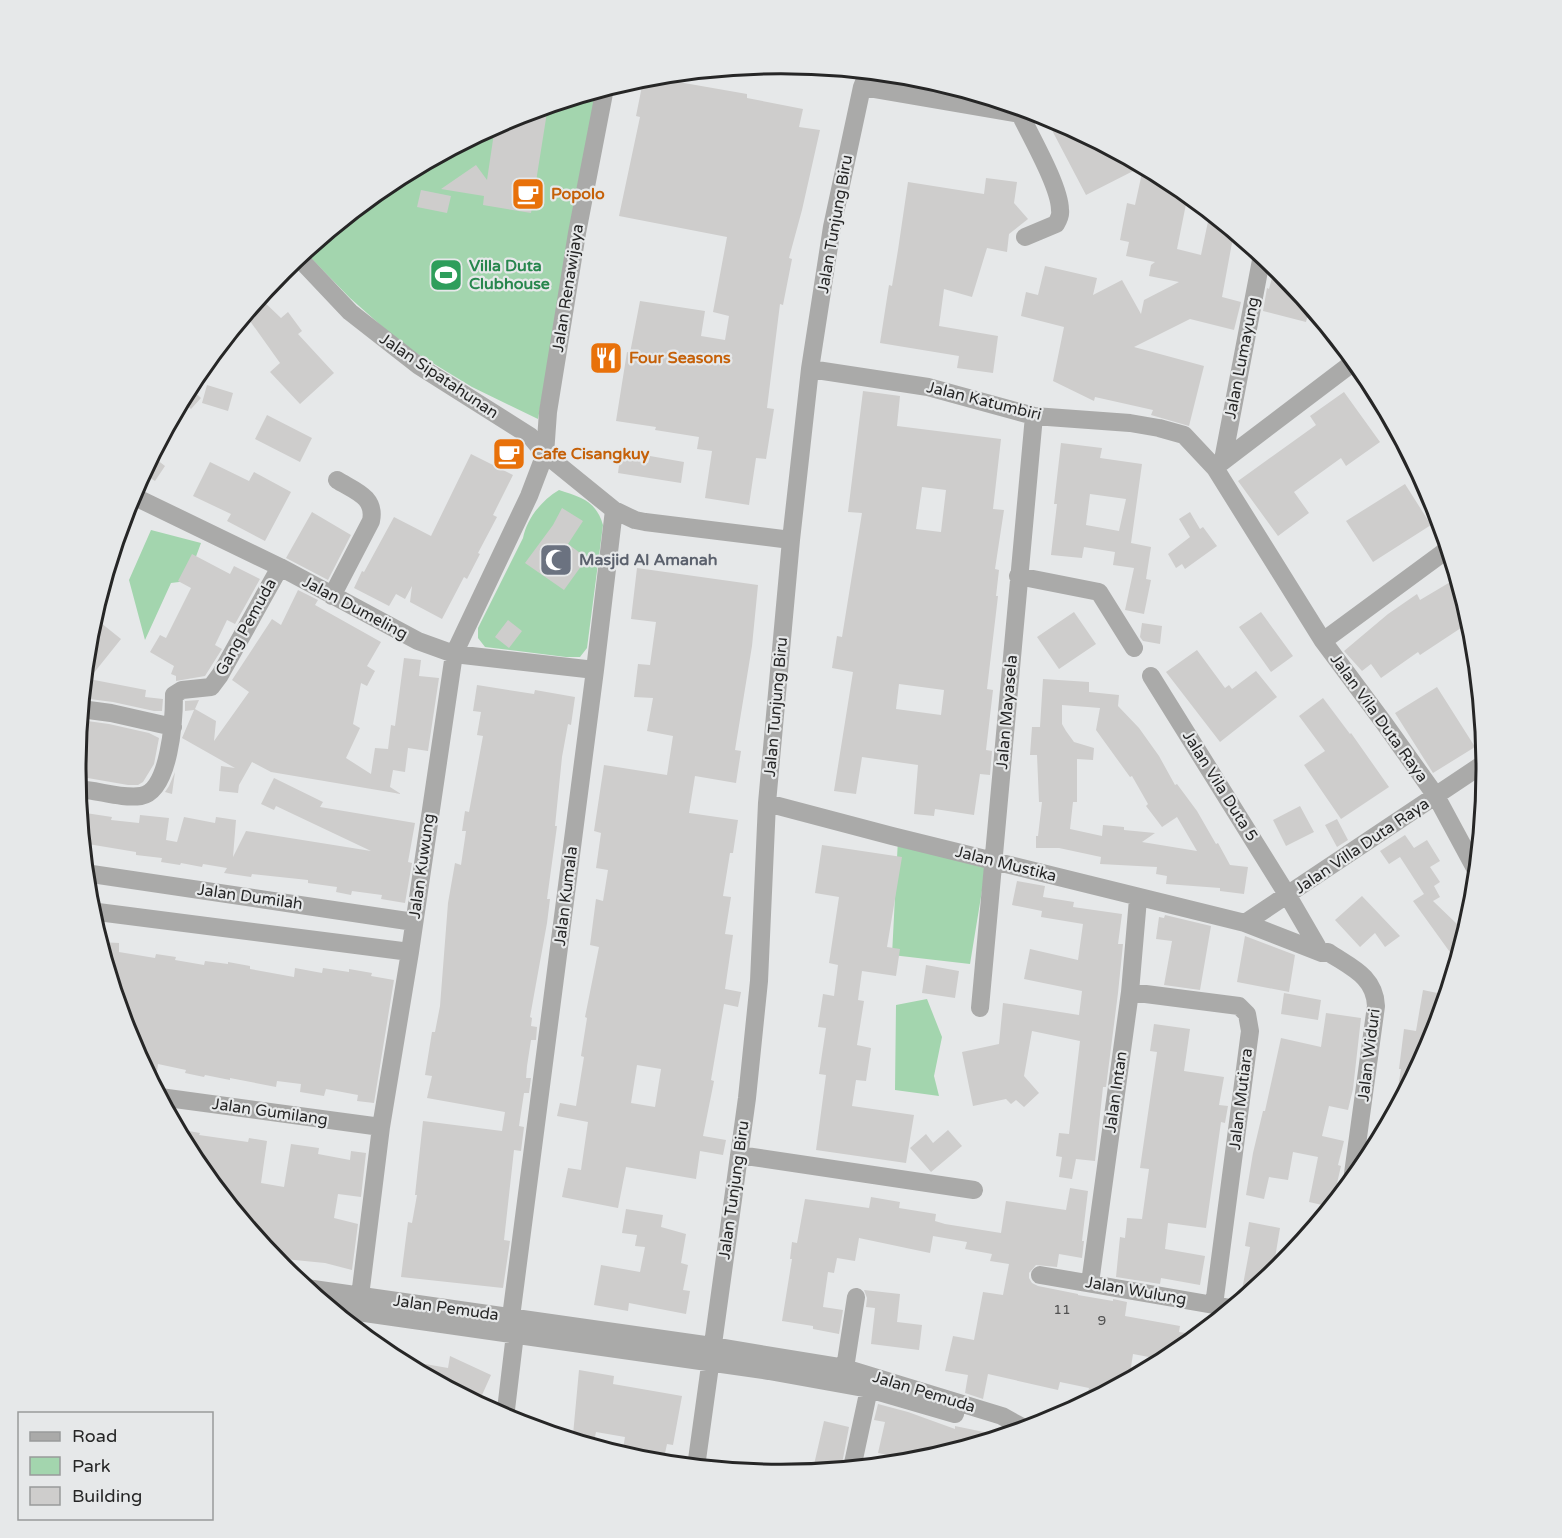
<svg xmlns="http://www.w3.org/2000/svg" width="1562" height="1538" font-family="'Varela Round',sans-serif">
	<rect width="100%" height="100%" fill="#e6e8e9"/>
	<path fill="#a3d5ae" d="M599 90 538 419 472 387 403 345 350 298 304 251 389 182 511 117Z
		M559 490C581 497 596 501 603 525L587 648 580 657H566L485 647 478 638V628L523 538C527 518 542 500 559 490Z
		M151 530 201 543 187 581 171 583 145 640 129 580Z
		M898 839 987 860 970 964 892 955Z
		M927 999 942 1037 934 1076 939 1096 895 1090 896 1005Z"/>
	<path fill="#cecdcc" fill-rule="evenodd" d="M644 76 747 94V98L803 109 799 127 820 130 802 210 789 258 792 259 783 305 780 304 767 408 774 409 766 459 756 458 749 505 705 498 712 451 697 449 699 437 655 430 656 427 616 421 627 352 630 353 640 301 705 311 701 336 725 340 729 316 713 312 727 237 619 216 640 117 636 116Z
		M548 106 531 213 483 205 484 196 441 189 476 165 487 180 494 133H497L499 123 511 117Z
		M1044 115 1051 117 1143 166 1086 195Z
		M1142 173 1166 178 1188 194 1177 249 1201 255 1210 212 1234 232 1222 297 1241 302 1234 330 1190 319 1134 347 1204 366 1189 426 1151 415 1153 410 1095 397 1094 401 1053 381 1064 327 1021 316 1026 292 1038 295 1045 266 1097 278 1093 295 1122 280 1141 314 1144 300 1179 282 1149 276 1151 265 1155 262 1126 256 1129 242 1120 240 1127 203 1135 205Z
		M986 178 1017 182 1014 203 1028 219 1009 234 1007 252 987 248 972 297 944 289 939 326 998 336 993 373 957 368 959 356 880 343 889 285 892 286 898 250 908 182 984 194Z
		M421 190 451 196 447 213 417 207Z
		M1275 266 1310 306 1306 322 1263 311 1267 288 1269 289Z
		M259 297 281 318 288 312 302 331 298 334 334 373 300 404 270 372 280 363 245 314Z
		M207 385 233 393 228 411 202 403Z
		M189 387 201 398 191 409 181 401Z
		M863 391 900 396 897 426 1001 439 993 509 1004 510 995 569 999 570 996 596H998L987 689 993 690 986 750 992 751 990 775 980 774 974 815 935 809 934 816 914 814 918 765 862 757 856 794 834 791 853 672 832 668 837 636 842 637 862 513 848 512ZM922 487 946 490 941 532 916 529ZM899 684 944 690 941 715 896 709Z
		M1344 392 1380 442 1346 466 1341 458 1294 492 1309 513 1278 536 1238 481 1316 425 1310 416Z
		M267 415 312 438 300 462 255 439Z
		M1061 443 1102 448 1100 458 1142 464 1131 543 1151 547 1146 579 1151 580 1144 614 1125 610 1134 568 1113 565 1115 552 1084 547 1082 558 1051 555 1057 504H1054ZM1090 494 1126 499 1119 531 1086 525Z
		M471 454 513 475 493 515 497 517 478 553 480 554 467 579 464 577 442 619 410 602 412 586 405 599 396 594 389 606 354 588 362 571 364 572 394 517 431 536Z
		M152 456 165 466 155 481 142 473Z
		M650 456 684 462 681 483 618 473 620 458 648 463Z
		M210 462 249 481 254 472 291 492 265 541 227 521 231 514 193 496Z
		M1405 484 1431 525 1373 562 1346 521Z
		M562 508 583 521 568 544 587 558 564 590 525 563 553 525Z
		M312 512 351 535 328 580 286 558Z
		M1190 512 1200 529 1203 527 1217 546 1185 569 1182 564 1176 568 1168 554 1190 537 1179 519Z
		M192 554 230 574 234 566 260 579 235 624 227 620 215 645 222 649 205 676 176 681V676L171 674 174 666 150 652 160 635 166 638 191 588 178 581Z
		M637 568 758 585 752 646 735 750 741 751 736 783 695 776 689 813 738 820 733 853H730L723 896 731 897 725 934 733 935 725 989 741 992 738 1007 724 1004 711 1080 714 1081 703 1136 726 1140 723 1155 700 1151 696 1179 626 1167 618 1208 562 1197 568 1168 581 1170 588 1122 557 1116 560 1103 576 1106 584 1057 581 1056 587 1018 585 1017 599 947 590 945 596 899 603 901 608 870 596 868 601 833 594 831 604 765 667 775 673 736 647 731 653 698 634 697 638 664 650 665 656 622 631 619ZM637 1065 661 1069 655 1107 631 1103Z
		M1457 578 1470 622 1420 655 1418 652 1381 678 1371 664 1362 671 1344 651 1388 614 1417 594 1420 600Z
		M298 590 318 600 315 605 381 642 367 666 375 671 367 686 361 683 353 724 360 728 346 758 371 774 375 748 388 749 391 725 395 726 404 658 421 660 419 676 439 678 428 751 408 748 405 772 393 770 390 787 401 794 271 772 252 762 239 785 238 793 219 791 221 766 235 768 182 738 194 710 185 711V701L199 700 195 709 216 721 214 741 249 692 232 680 272 619 281 625Z
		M1074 612 1096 644 1059 669 1037 637Z
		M1261 612 1293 656 1271 672 1239 627Z
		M508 620 522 631 509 648 495 637Z
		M101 623 121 639 89 679 146 690 145 697 163 699 162 711H154L113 702 82 698 88 640Z
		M1142 623 1162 626 1160 644 1143 641 1140 637Z
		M1197 650 1225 688 1229 685 1232 689 1256 671 1277 697 1220 742 1166 672Z
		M1043 679 1089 682V692L1119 695 1118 706 1139 728 1159 756 1175 785 1177 784 1197 811 1216 844 1218 843 1230 865 1248 867 1244 894 1220 891V888L1166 884 1167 876 1156 874 1157 867 1100 864 1101 857 1059 848H1036V836H1038L1042 802H1039L1037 755H1030L1032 727H1040ZM1062 705 1100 708 1096 730 1130 777 1132 776 1148 804 1146 806 1162 827 1177 817 1197 851 1142 842 1155 833 1124 830V827L1103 825 1102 836 1070 829 1073 802H1077V759L1093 760 1094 748 1074 742 1066 731 1062 724Z
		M477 685 534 694 535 690 575 697 571 725 568 724 562 757 555 826H557L547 899H550L547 923 530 1017 532 1018 531 1026 537 1027 536 1040H531L527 1066 526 1078H531L529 1093H524L519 1126 524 1127 521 1151 514 1150 504 1240 510 1241 503 1288 401 1277 408 1222 412 1223 417 1195H415L423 1121 502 1131 505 1112 427 1098 432 1076 425 1075 432 1032H435L440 1006 448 903 455 863 461 865 466 831H462L465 811 469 812 483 736 477 735 481 712 473 711Z
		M1437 687 1475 747 1433 773 1395 713Z
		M1323 698 1350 734 1351 733 1389 787 1341 819 1304 765 1325 751 1299 716Z
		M80 720 109 724 149 733 159 738 154 764 143 782 138 785H128L76 776 75 769 80 750 77 749Z
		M175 772 172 794 165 792 169 786Z
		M274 778 323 802 320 807 415 823 408 862 412 863 405 903 381 899 382 895 352 891 351 895 336 892 337 887 308 883V880L252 874 251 877 224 873 227 868 203 864 202 867 181 863 180 865 161 862 162 858 136 855V852L82 843 79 812 112 817 111 820 139 823 140 815 169 818 166 840 177 842 184 817 215 823 216 817 236 820 233 857 246 831 371 851 276 806 274 810 261 804Z
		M1300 806 1314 832 1286 846 1273 820Z
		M1337 819 1348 840 1337 847 1325 825Z
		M1405 835 1414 848 1427 840 1440 861 1430 867 1440 882 1434 886 1440 897 1433 901 1458 925 1470 918 1457 962 1413 901 1424 894 1400 857 1389 864 1380 851Z
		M822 845 902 857 887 947 900 949 896 976 862 971 858 1000 864 1001 857 1045 871 1048 866 1081 856 1080 852 1106 914 1115 906 1163 816 1150 826 1075 819 1074 826 1028 818 1027 823 994 834 996 838 965 829 963 839 897 815 893Z
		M1017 881 1045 886 1043 897 1074 902 1073 907 1122 914 1118 944H1123L1118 993 1106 1087H1103L1095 1161 1076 1159 1072 1179 1059 1177 1062 1157 1056 1156 1059 1133 1069 1134 1080 1041 1032 1031 1024 1076 1039 1093 1024 1107 1016 1100 1011 1104 1006 1099 973 1106 962 1052 999 1044 1003 1003 1079 1015 1082 991 1024 979 1030 949 1078 960 1083 924 1041 917 1042 911 1012 905Z
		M1362 896 1400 936 1385 947 1375 933 1360 947 1335 920Z
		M1165 915 1211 926 1200 990 1164 985 1172 941 1156 939 1159 917 1164 918Z
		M1245 936 1295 955 1289 992 1237 982Z
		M99 942 119 943V952L155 958 156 954 176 957 175 960 204 965 205 961 228 964V962L250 966V969L294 977 295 968 322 973 323 968 349 972V969L372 973 371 976 394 980 374 1103 357 1101 358 1095 326 1089 324 1096 300 1092 301 1084 277 1081 276 1087 230 1078V1080L205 1075 204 1077 185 1073 186 1070 158 1064 155 1087 129 1039Z
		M926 965 959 971 955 998 922 993Z
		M1423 990 1447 995 1433 1039 1397 1107 1395 1106 1401 1069H1399L1404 1029 1416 1031Z
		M1284 993 1321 1000 1318 1020 1281 1014Z
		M1326 1013 1361 1018 1353 1089 1348 1110 1329 1106 1322 1136 1344 1141 1338 1165 1341 1166 1332 1205 1331 1207 1309 1202 1318 1157 1293 1152 1288 1180 1269 1177 1264 1199 1246 1195 1253 1153 1263 1111H1265L1281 1038 1321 1047Z
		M1154 1024 1190 1029 1184 1071 1224 1077 1219 1105 1228 1106 1225 1123 1221 1122 1206 1228 1168 1223 1165 1249 1205 1256 1200 1285 1161 1278 1160 1284 1116 1277 1120 1237 1125 1238 1127 1218 1142 1219 1149 1169 1140 1168 1157 1052 1150 1051Z
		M177 1129 200 1133 199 1135 248 1142 249 1138 267 1141 261 1183 284 1187 291 1144 319 1148 318 1154 350 1160 351 1151 366 1153 361 1197 338 1194 334 1218 358 1224 352 1270 325 1263 274 1258 194 1161Z
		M948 1130 962 1146 931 1172 910 1148 926 1134 933 1143Z
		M1070 1188 1088 1191 1082 1241H1084L1082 1258 1059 1254 1057 1267 1036 1265 1029 1273V1278L1032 1283 1038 1286 1078 1294V1295L1113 1301V1299L1127 1302 1125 1316 1180 1326 1179 1332 1199 1335 1165 1360 1133 1354 1129 1380 1101 1395 1088 1393 1089 1388 1060 1382 1058 1390 988 1374 983 1399 965 1393 968 1375 945 1371 953 1336 974 1340 983 1292 1003 1295 1009 1264 990 1261 992 1254 965 1249 967 1242 933 1236 930 1253 859 1238 855 1261 837 1258 834 1273 828 1272 823 1307 843 1310 839 1334 813 1329V1326L782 1321 792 1259H790L792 1242 797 1243 805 1199 869 1208 871 1197 900 1202 899 1208 936 1214 935 1221 945 1224 1001 1233 1006 1201 1066 1210Z
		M626 1209 663 1215 661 1227 686 1234 681 1263 688 1265 683 1290 690 1291 686 1314 629 1303 628 1311 594 1305 601 1265 640 1272 645 1247 635 1246 637 1235 622 1233Z
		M1249 1222 1280 1228 1275 1258 1286 1261 1280 1268 1251 1292 1242 1290 1250 1247 1245 1246Z
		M864 1290 900 1294 897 1322 922 1325 919 1350 871 1344 875 1308 866 1307 867 1298Z
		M450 1356 491 1375 478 1404 401 1363 402 1360 448 1368Z
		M579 1370 614 1376 613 1384 682 1396 673 1445 667 1444 663 1463 643 1461 622 1455 625 1437 596 1432 595 1437 573 1435Z
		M878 1404 908 1412 955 1429V1426L1003 1436 918 1461 906 1463 907 1459 878 1453 885 1422 874 1420Z
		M824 1421 849 1427 841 1469 822 1471 813 1469Z"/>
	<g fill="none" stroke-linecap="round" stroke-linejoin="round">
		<path stroke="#aaaaa9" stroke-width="18" d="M862 87 1020 114 1027 110
			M1020 114C1031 137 1060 187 1060 210 1061 215 1059 219 1056 224L1025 237
			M298 257 350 312 419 366 530 436 545 454 614 510 635 520 645 522 791 540
			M810 369 928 387 1034 416 1130 423 1159 428 1184 435 1215 468 1323 641 1384 723 1436 796 1477 872
			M1223 460 1262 255
			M1218 465 1355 361
			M131 495 280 567 418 641 454 654 595 670
			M1018 576 1099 592 1134 648
			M332 596 371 521C376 497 355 491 337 480
			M1323 641 1448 549
			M1151 676 1288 896 1317 946
			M81 709 111 713 173 727
			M77 789C98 790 121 799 141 796 170 791 174 719 174 695L182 690 211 687 220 675 280 567
			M767 803 892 836 1245 923 1322 953 1328 952C1350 967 1375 976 1376 1006L1352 1181
			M85 873 414 922
			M90 911 410 952
			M1245 923 1486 762
			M1130 992 1239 1006 1247 1014 1250 1031 1214 1305
			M980 1008 1034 416
			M160 1097 381 1127
			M739 1155 974 1190
			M1040 1275 1231 1308
			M1090 1283 1130 992 1138 899
			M306 1288 712 1346 845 1368 1002 1416 1022 1427
			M360 1296 381 1127 410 952 454 654 529 496 545 454 548 412 577 233 605 88
			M330 1308 769 1371 869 1389 955 1414
			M845 1368 856 1297
			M505 1418 515 1334 511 1317 595 670 614 510
			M696 1467 747 1098 759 981 767 803 791 540 810 369 832 227 862 87 868 72
			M852 1468 869 1389"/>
	</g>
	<defs>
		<symbol id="cafe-square" viewBox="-11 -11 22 22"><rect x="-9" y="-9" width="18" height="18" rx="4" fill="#e8710a" stroke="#e6e8e9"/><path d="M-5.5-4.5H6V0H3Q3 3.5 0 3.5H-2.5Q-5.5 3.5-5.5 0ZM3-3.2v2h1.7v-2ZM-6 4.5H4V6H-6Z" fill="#fff"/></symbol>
		<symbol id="stadium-square" viewBox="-11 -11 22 22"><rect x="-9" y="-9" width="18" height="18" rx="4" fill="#2e9e5b" stroke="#e6e8e9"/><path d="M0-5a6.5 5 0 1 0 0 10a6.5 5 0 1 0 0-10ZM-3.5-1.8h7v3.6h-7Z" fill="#fff"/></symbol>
		<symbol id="restaurant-square" viewBox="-11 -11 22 22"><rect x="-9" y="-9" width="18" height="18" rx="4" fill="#e8710a" stroke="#e6e8e9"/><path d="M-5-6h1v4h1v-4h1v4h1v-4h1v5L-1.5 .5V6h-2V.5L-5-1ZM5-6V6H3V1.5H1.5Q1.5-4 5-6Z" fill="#fff"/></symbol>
		<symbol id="mosque-square" viewBox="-11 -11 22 22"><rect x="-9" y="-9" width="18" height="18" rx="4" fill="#6b7280" stroke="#e6e8e9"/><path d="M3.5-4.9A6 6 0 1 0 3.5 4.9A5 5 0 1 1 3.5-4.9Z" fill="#fff"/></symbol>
	</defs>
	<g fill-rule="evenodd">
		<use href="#cafe-square" x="509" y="175" width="38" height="38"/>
		<use href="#stadium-square" x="427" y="256" width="38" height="38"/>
		<use href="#restaurant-square" x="587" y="339" width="38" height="38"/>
		<use href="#cafe-square" x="490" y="435" width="38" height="38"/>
		<use href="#mosque-square" x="537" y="541" width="38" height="38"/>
	</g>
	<g text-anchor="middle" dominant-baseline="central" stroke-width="4.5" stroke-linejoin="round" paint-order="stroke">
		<g font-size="14" fill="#505050">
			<text x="1062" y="1309">11</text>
			<text x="1102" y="1320">9</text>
		</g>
		<g font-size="16" font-weight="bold" fill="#c56008" stroke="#e6e8e9" text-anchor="start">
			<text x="551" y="194">Popolo</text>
			<text x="629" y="358">Four Seasons</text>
			<text x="532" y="454">Cafe Cisangkuy</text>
		</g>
		<g font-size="16" fill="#262626" stroke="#e6e8e9">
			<text transform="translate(835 224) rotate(-80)">Jalan Tunjung Biru</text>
			<text transform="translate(568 288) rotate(-81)">Jalan Renawijaya</text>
			<text transform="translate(1242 358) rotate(-79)">Jalan Lumayung</text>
			<text transform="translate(439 376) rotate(34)">Jalan Sipatahunan</text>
			<text transform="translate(984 401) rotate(14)">Jalan Katumbiri</text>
			<text transform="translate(355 608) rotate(28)">Jalan Dumeling</text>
			<text transform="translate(246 627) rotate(-61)">Gang Pemuda</text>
			<text transform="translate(776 707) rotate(-85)">Jalan Tunjung Biru</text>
			<text transform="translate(1007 712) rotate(-85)">Jalan Mayasela</text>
			<text transform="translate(1379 718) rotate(54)">Jalan Vila Duta Raya</text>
			<text transform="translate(1220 786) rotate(58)">Jalan Vila Duta 5</text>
			<text transform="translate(1362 846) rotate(-34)">Jalan Villa Duta Raya</text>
			<text transform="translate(1006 864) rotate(14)">Jalan Mustika</text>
			<text transform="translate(422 866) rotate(-82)">Jalan Kuwung</text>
			<text transform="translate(566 896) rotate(-83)">Jalan Kumala</text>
			<text transform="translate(250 897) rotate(8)">Jalan Dumilah</text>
			<text transform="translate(1369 1055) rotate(-83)">Jalan Widuri</text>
			<text transform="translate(1116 1092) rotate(-82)">Jalan Intan</text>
			<text transform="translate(1241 1099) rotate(-83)">Jalan Mutiara</text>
			<text transform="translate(270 1112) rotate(8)">Jalan Gumilang</text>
			<text transform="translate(734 1190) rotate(-82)">Jalan Tunjung Biru</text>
			<text transform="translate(1136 1291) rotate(10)">Jalan Wulung</text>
			<text transform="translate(446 1308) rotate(8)">Jalan Pemuda</text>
			<text transform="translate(924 1392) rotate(17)">Jalan Pemuda</text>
		</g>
		<g font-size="16" font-weight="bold" fill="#27864d" stroke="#e6e8e9" text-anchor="start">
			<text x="469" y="266">Villa Duta<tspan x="469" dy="18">Clubhouse</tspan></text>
		</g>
		<g font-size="16" font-weight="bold" fill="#5b616d" stroke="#e6e8e9" text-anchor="start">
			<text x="579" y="560">Masjid Al Amanah</text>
		</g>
	</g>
	<path d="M0 0H1562V1538H0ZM86 769a695 695 0 1 1 1390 0a695 695 0 1 1-1390 0Z" fill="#e6e8e9" fill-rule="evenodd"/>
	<path fill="none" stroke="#262626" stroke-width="3" d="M86 769a695 695 0 1 1 1390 0a695 695 0 1 1-1390 0Z"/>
	<rect x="18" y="1412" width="195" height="108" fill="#e6e8e9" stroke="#999a9b" stroke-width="1.5"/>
	<rect x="30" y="1432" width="30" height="9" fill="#aaaaa9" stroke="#999a9b" stroke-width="1.5"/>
	<text x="72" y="1442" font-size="18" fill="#262626">Road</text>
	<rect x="30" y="1457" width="30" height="18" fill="#a3d5ae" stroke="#999a9b" stroke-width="1.5"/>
	<text x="72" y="1472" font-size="18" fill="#262626">Park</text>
	<rect x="30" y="1487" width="30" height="18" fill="#cecdcc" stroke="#999a9b" stroke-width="1.5"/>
	<text x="72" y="1502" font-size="18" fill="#262626">Building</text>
</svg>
